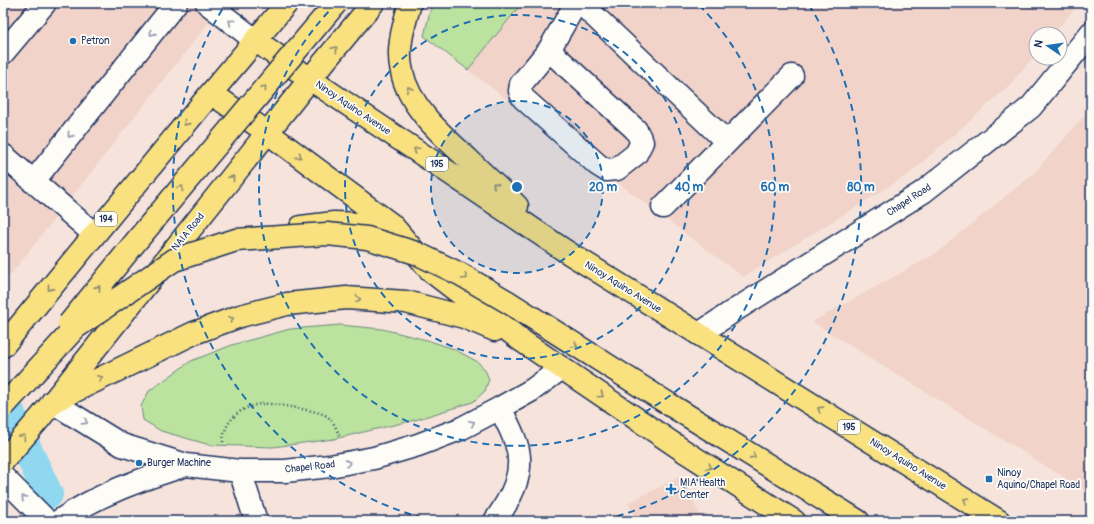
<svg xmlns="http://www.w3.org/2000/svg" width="1094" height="524" font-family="Pangolin,sans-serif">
	<rect width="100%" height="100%" fill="#f6e4dc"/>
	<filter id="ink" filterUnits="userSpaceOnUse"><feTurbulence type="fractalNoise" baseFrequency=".025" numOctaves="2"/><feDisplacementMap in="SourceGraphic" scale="8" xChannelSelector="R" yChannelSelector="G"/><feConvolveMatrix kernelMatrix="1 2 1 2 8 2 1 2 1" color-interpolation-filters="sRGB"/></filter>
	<g filter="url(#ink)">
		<path fill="#f1d3c9" d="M3 3H224L12 273 3 276Z
			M522 3H1080L1053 34H1036V54L1007 88 909 174 743 277 468 70Z
			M1091 108V494L812 322 935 254 1034 173Z
			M681 476 703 521H637L628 503Z"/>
		<path fill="#bbe29e" stroke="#6b887e" d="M432 3H522L468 70 424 36Z
			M340 325 382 329 427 340 454 349 478 362 485 370 489 379 485 391 473 402 415 420 334 439 273 447 210 445 161 431 143 420 141 406 149 391 191 361 232 345 290 329Z"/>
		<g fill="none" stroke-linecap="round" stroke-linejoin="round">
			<path stroke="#8fd8f0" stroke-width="30" d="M3 397 48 494"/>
			<defs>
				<path id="minor" d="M207 3 255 40
					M582 3 589 11 727 142
					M549 50 636 130 642 142 636 154 617 169 606 170 598 165 523 98 520 91 521 84 549 50 576 3
					M3 53 45 3
					M3 155 94 234
					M33 182 176 3
					M663 207 792 76
					M699 334 732 312 923 192 1031 107 1091 33
					M52 402 122 445 186 465 240 471H285L330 466 374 458 418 445 460 429 500 408 532 390 562 368
					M240 471 256 521
					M3 477 43 517V521
					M59 521C98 494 142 479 186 465
					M495 521C511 498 526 472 516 443 512 431 506 420 500 408"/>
				<path id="major" d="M410 3C404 25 396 49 402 72 409 107 443 136 468 159 484 175 501 190 517 206
					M255 40 310 79 564 250 999 521
					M211 93 268 133 392 225 431 271 522 341 684 451 794 521
					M301 227 334 223 392 225
					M3 346 211 93 287 3
					M58 399 194 333 240 316 287 304 346 298 406 302 464 317 495 330
					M3 461 40 418 310 79 373 3"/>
				<path id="highway" d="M672 406 858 521"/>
			</defs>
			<use href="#minor" stroke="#1b2f5e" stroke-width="25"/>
			<use href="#major" stroke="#1b2f5e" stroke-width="25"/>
			<use href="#highway" stroke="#1b2f5e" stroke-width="25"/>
			<path stroke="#1b2f5e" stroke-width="2.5" stroke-dasharray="1 3" stroke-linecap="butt" d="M223 442C224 420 241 406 262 404 273 403 291 407 302 409 310 411 324 412 330 419 335 424 338 432 340 438"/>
			<use href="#minor" stroke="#fdfcf7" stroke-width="22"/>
			<use href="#major" stroke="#fae180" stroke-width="22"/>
			<use href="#highway" stroke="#fae180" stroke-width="22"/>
			<defs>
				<path id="highway-bridge" d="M69 324 138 239 336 3
					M3 407 75 328 174 260 236 240 327 234 367 238 416 253 460 274 508 302 672 406"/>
			</defs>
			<use href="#highway-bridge" stroke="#1b2f5e" stroke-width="25" stroke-linecap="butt"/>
			<use href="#highway-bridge" stroke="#fae180" stroke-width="22"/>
		</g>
		<defs><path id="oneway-chevron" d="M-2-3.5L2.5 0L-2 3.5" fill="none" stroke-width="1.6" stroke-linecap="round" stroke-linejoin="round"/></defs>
		<g stroke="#8c96aa">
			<use href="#oneway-chevron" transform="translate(231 22) rotate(-142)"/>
			<use href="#oneway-chevron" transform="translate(152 33) rotate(129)"/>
			<use href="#oneway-chevron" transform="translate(70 135) rotate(129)"/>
			<use href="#oneway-chevron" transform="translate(85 422) rotate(32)"/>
			<use href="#oneway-chevron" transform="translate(472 423) rotate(-27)"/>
			<use href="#oneway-chevron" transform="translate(348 463) rotate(-11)"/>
			<use href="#oneway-chevron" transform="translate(24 498) rotate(-134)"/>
		</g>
		<g stroke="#8a886f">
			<use href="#oneway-chevron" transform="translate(335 49) rotate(-50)"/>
			<use href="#oneway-chevron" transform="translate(264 88) rotate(-50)"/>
			<use href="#oneway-chevron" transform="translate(409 89) rotate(-116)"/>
			<use href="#oneway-chevron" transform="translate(186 123) rotate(129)"/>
			<use href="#oneway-chevron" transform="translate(416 150) rotate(-146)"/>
			<use href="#oneway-chevron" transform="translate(299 156) rotate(37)"/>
			<use href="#oneway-chevron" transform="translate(232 178) rotate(-51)"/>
			<use href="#oneway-chevron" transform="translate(495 185) rotate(-137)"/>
			<use href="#oneway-chevron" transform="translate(181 188) rotate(-50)"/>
			<use href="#oneway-chevron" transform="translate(465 277) rotate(30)"/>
			<use href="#oneway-chevron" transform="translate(50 288) rotate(129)"/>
			<use href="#oneway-chevron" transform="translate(98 288) rotate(-51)"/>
			<use href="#oneway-chevron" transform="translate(358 299) rotate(5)"/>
			<use href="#oneway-chevron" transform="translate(231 319) rotate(-20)"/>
			<use href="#oneway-chevron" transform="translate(575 345) rotate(32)"/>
			<use href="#oneway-chevron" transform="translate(100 378) rotate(-27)"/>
			<use href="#oneway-chevron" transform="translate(601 395) rotate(34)"/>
			<use href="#oneway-chevron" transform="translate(820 409) rotate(-148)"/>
			<use href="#oneway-chevron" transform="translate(23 437) rotate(-50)"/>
			<use href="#oneway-chevron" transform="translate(753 456) rotate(32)"/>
			<use href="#oneway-chevron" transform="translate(709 467) rotate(32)"/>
			<use href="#oneway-chevron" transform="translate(966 500) rotate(-148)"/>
		</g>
	</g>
	<circle cx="517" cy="187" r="86" fill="#1f6fb2" fill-opacity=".12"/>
	<g fill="none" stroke="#1f6fb2" stroke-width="2" stroke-dasharray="7 5">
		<circle cx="517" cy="187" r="86"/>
		<circle cx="517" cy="187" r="172"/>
		<path d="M699 5A258 258 0 1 1 335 5"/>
		<path d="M434 521A344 344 0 0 1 225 5M809 5A344 344 0 0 1 600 521"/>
	</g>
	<g fill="#1f6fb2" stroke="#fdfcf7" stroke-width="1.5">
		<circle cx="73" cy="41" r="4"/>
		<circle cx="139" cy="463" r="4"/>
		<rect x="985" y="475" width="8" height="8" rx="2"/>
		<path d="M669 483h4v4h4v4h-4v4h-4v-4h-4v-4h4z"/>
	</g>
	<g text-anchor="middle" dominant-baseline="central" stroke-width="3.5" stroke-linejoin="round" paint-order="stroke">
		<g fill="#fdfcf7" stroke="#5f6c8c" stroke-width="1">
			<rect x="426" y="157" width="22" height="14" rx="3"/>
			<rect x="95" y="212" width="22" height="14" rx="3"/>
			<rect x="838" y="420" width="22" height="14" rx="3"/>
		</g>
		<g font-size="9" font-weight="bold" fill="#1b2f5e">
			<text x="437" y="164">195</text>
			<text x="106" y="219">194</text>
			<text x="849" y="427">195</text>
		</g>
		<g font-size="10" fill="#1b2f5e" stroke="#fdfcf7" text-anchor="start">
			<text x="81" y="41">Petron</text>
			<text x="147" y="463">Burger Machine</text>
			<text x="997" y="473">Ninoy<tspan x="997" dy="12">Aquino/Chapel Road</tspan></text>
			<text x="680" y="483">MIA Health<tspan x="680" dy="12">Center</tspan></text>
		</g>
		<g font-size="10" fill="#1b2f5e" stroke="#fdfcf7">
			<text transform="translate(353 108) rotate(34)">Ninoy Aquino Avenue</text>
			<text transform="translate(909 200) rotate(-33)">Chapel Road</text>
			<text transform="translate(188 232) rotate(-51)">NAIA Road</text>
			<text transform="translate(623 287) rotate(32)">Ninoy Aquino Avenue</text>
			<text transform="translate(908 464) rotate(32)">Ninoy Aquino Avenue</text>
			<text transform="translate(310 467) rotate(-6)">Chapel Road</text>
		</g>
	</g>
	<circle cx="517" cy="187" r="6" fill="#1f6fb2" stroke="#fdfcf7" stroke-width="2"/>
	<g font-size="12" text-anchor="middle" font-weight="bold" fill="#1f6fb2" stroke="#fdfcf7" stroke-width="3.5" stroke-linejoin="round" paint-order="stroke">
		<text x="603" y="191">20 m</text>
		<text x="689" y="191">40 m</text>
		<text x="775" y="191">60 m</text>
		<text x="861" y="191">80 m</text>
	</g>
	<rect width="1094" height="524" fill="none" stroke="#fdfcf7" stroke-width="16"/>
	<rect x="8" y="8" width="1078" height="508" fill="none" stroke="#1b2f5e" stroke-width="1.5" filter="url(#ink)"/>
	<g transform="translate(1048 46) rotate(283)"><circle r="19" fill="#fdfcf7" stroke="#a3aaba"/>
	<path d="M0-3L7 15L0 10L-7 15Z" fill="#1f6fb2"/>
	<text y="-6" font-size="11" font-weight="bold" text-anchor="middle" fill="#1b2f5e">N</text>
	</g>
</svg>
